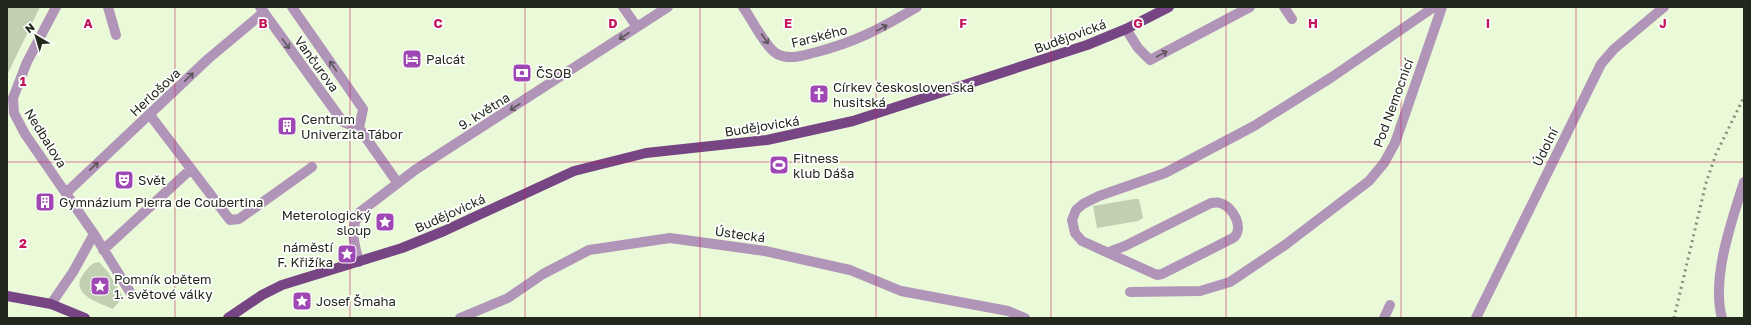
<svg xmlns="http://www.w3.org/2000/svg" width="1751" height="325" font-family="'Golos Text',sans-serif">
	<rect width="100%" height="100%" fill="#eafad9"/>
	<path fill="#c0d0b0" d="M7 7H40L7 75Z
		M1134 199H1139L1143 218 1138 221 1097 228 1093 206Z
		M99 262 108 272 123 297 113 309C98 302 68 294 84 273 89 267 91 263 99 262Z"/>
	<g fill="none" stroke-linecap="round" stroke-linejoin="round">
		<path stroke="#b195b8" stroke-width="10" d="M56 7 27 62 13 98 14 113 25 134 94 234 130 292
			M108 7 116 35
			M260 7 343 122 359 128 397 182
			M292 7 363 109 359 128
			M623 7 637 27
			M743 7C751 18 766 48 777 54 789 60 801 56 813 53 856 42 880 29 917 7
			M1284 7 1292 19
			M1126 29 1138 48 1150 60 1250 7
			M150 115 230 220 239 219 312 167
			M66 193 208 59 264 12
			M103 250 191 169
			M1109 252 1125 246 1211 203C1214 203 1217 202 1220 203 1233 206 1245 229 1233 238L1162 274 1157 275 1082 241 1075 233 1072 220 1076 210 1083 204 1099 196 1165 173 1254 126 1332 77 1434 7
			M359 262C354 243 349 229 360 212L415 170 668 7
			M1130 292 1200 291 1230 282 1285 245 1369 181 1384 163 1395 143 1442 7
			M51 304 73 272 94 234
			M460 318 508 298 543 274 589 250 670 238 765 251 850 270 901 291 1008 311 1025 318
			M1384 318 1390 305
			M1476 318 1601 64 1614 49 1664 7
			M1722 318C1711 278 1732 220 1744 182"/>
		<path stroke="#774584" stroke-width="10" d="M7 296 51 304 85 318
			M228 318 262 295 282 285 402 248 444 231 574 171 646 153 767 140 853 121 1087 45 1126 29 1169 7"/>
		<path stroke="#859079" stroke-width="3" stroke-dasharray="2 4" stroke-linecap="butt" d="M1674 318 1706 183 1716 154 1744 97"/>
	</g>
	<defs><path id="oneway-shaft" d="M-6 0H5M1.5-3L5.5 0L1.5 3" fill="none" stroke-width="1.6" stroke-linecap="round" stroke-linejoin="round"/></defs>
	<g stroke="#5b545a">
		<use href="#oneway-shaft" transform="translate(882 28) rotate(-29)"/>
		<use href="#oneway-shaft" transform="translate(624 36) rotate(147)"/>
		<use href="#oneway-shaft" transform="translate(765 39) rotate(56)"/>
		<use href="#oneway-shaft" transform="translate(286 44) rotate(54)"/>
		<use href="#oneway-shaft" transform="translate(1162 54) rotate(-28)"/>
		<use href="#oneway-shaft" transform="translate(333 66) rotate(-125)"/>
		<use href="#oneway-shaft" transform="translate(189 77) rotate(-44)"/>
		<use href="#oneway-shaft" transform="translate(515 107) rotate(147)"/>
		<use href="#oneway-shaft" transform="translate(94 166) rotate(-43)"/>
	</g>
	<path fill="none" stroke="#c2185b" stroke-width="1" stroke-opacity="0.55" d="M175 7V318M350 7V318M525 7V318M700 7V318M876 7V318M1051 7V318M1226 7V318M1401 7V318M1576 7V318M7 162H1744"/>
	<defs>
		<symbol id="hotel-square" viewBox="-11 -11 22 22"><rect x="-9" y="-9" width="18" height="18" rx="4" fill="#9f48b5" stroke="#fff"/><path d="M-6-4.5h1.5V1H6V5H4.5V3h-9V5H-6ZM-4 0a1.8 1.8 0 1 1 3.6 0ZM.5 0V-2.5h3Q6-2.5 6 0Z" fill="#fff"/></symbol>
		<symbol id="bank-square" viewBox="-11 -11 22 22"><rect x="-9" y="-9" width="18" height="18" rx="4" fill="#9f48b5" stroke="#fff"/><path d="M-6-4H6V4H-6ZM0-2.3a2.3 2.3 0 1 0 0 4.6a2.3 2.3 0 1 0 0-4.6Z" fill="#fff"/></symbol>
		<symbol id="church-square" viewBox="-11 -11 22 22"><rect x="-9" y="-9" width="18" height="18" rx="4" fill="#9f48b5" stroke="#fff"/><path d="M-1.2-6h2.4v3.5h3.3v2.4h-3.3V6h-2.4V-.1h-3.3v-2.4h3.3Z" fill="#fff"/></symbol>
		<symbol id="building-square" viewBox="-11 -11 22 22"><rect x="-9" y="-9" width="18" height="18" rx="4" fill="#9f48b5" stroke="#fff"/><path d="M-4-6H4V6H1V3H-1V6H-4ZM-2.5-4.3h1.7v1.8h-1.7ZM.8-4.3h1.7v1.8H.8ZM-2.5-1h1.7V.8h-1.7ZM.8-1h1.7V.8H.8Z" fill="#fff"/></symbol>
		<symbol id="stadium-square" viewBox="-11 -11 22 22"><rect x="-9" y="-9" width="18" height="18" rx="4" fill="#9f48b5" stroke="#fff"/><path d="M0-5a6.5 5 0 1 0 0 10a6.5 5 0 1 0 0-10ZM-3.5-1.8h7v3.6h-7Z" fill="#fff"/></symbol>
		<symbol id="theatre-square" viewBox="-11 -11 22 22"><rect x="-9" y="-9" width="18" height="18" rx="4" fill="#9f48b5" stroke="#fff"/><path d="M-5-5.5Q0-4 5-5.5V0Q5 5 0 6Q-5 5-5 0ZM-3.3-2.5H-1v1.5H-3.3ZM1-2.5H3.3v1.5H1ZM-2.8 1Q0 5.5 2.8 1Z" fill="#fff"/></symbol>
		<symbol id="sight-square" viewBox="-11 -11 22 22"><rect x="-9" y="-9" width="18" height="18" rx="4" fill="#9f48b5" stroke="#fff"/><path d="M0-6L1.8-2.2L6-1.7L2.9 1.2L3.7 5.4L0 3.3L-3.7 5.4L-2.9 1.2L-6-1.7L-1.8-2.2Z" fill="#fff"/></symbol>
	</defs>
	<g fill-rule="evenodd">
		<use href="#hotel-square" x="401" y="48" width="22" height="22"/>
		<use href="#bank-square" x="511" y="62" width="22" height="22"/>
		<use href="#church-square" x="808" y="83" width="22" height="22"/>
		<use href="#building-square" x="276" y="115" width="22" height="22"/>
		<use href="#stadium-square" x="768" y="154" width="22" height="22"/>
		<use href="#theatre-square" x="113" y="169" width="22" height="22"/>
		<use href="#building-square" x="34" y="191" width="22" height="22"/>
		<use href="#sight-square" x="374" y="211" width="22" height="22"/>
		<use href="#sight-square" x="336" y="243" width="22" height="22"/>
		<use href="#sight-square" x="89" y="275" width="22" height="22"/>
		<use href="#sight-square" x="291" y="290" width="22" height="22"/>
	</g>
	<g text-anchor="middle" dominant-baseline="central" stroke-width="3.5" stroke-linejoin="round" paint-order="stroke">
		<g font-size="13" fill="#22281c" stroke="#fff">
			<text transform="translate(819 36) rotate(-14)">Farského</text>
			<text transform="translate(1070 36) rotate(-20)">Budějovická</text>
			<text transform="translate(317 64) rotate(54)">Vančurova</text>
			<text transform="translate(155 92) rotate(-43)">Herlošova</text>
			<text transform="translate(1393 103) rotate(-70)">Pod Nemocnicí</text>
			<text transform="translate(484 111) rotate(-32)">9. května</text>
			<text transform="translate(762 126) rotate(-9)">Budějovická</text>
			<text transform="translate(46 138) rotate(58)">Nedbalova</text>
			<text transform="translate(1545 147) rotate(-64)">Údolní</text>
			<text transform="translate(450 213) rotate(-24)">Budějovická</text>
			<text transform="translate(740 234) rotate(8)">Ústecká</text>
		</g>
		<g font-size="13" fill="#22281c" stroke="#fff" text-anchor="start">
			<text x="426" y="59">Palcát</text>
			<text x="536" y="73">ČSOB</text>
			<text x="833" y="87">Církev československá<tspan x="833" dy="15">husitská</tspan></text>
			<text x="301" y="119">Centrum<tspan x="301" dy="15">Univerzita Tábor</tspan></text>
			<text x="793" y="158">Fitness<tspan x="793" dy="15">klub Dáša</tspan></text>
			<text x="138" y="180">Svět</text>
			<text x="59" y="202">Gymnázium Pierra de Coubertina</text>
			<text x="371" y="215" text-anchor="end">Meterologický<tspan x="371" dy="15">sloup</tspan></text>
			<text x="333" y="247" text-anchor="end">náměstí<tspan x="333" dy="15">F. Křižíka</tspan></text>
			<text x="114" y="279">Pomník obětem<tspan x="114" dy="15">1. světové války</tspan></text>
			<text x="316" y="301">Josef Šmaha</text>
		</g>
	</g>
	<g font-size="13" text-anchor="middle" font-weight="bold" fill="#c2185b" stroke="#fff" stroke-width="3.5" stroke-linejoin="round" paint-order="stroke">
		<text x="88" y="28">A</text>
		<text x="263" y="28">B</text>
		<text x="438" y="28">C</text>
		<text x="613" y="28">D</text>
		<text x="788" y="28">E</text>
		<text x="963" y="28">F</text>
		<text x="1138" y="28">G</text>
		<text x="1313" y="28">H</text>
		<text x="1488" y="28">I</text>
		<text x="1663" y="28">J</text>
		<text x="23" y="86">1</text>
		<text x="23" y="248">2</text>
	</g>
	<rect width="1751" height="325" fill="none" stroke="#22281c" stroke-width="16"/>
	<g transform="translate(36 36) rotate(322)" stroke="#ffffff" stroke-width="3" paint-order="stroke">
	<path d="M0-3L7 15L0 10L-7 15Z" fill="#22281c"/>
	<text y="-6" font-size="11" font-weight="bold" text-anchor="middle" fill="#22281c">N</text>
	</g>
</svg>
